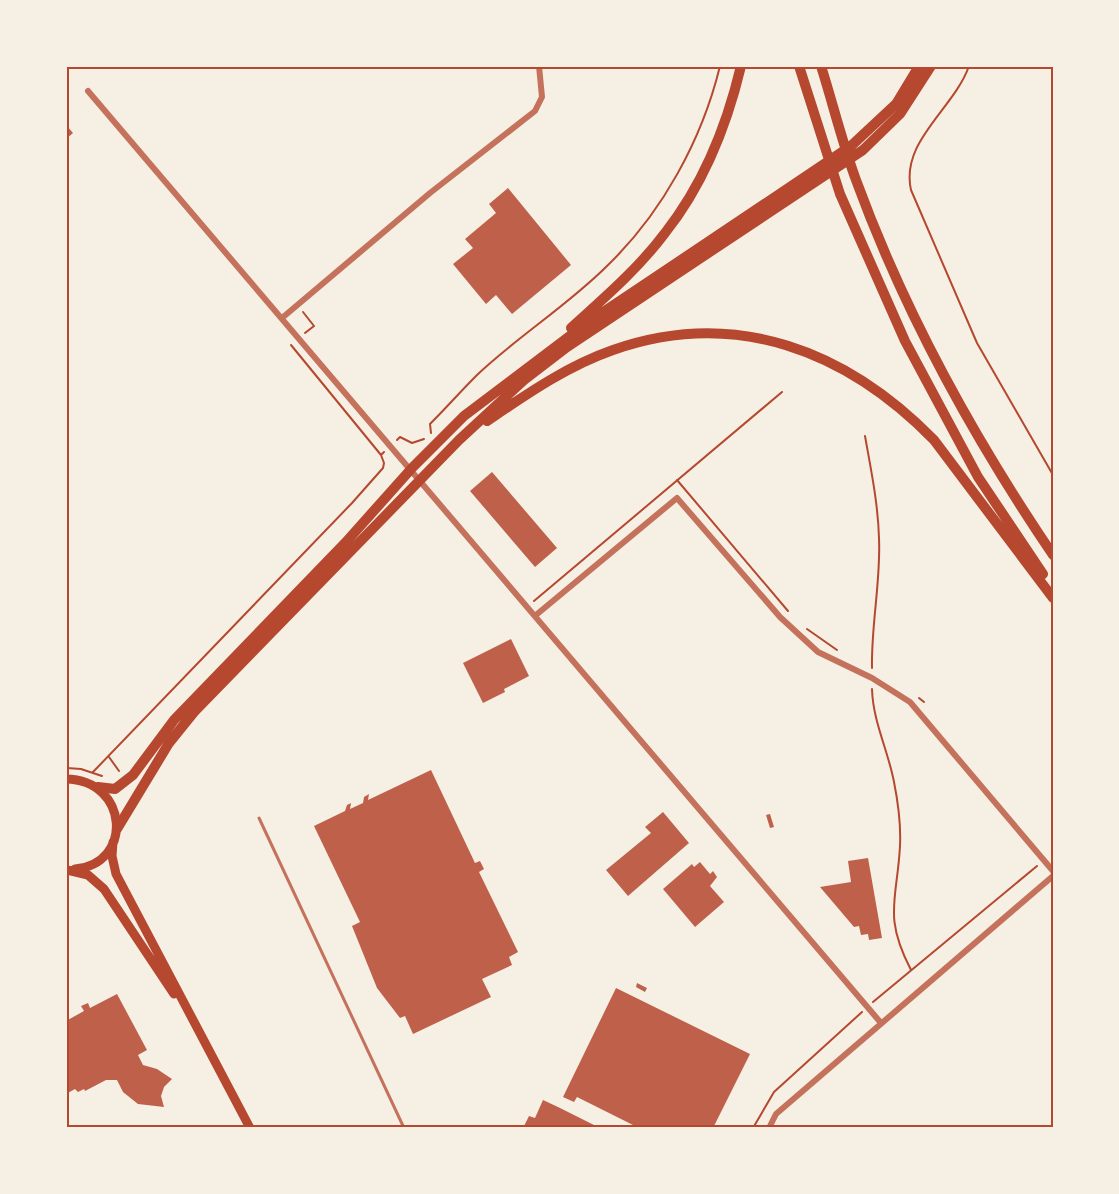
<svg xmlns="http://www.w3.org/2000/svg" width="1119" height="1194" font-family="Mulish,sans-serif">
	<rect width="100%" height="100%" fill="#f6efe4"/>
	<path fill="#bf614a" d="M66 125 73 133 66 139Z
		M508 188 571 265 512 314 496 295 486 304 453 264 473 248 465 239 496 213 489 204Z
		M492 472 557 548 535 567 470 491Z
		M511 639 529 676 504 689 505 692 483 703 463 663Z
		M431 770 475 863 480 861 484 869 479 872 518 952 509 957 512 965 482 979 491 997 413 1034 405 1016 400 1018 377 988 352 926 360 922 314 826 345 811 347 805 351 803 350 809 363 803 364 797 369 794 368 800Z
		M663 812 689 843 628 896 606 870 651 833 645 827Z
		M770 814 774 827 770 828 766 815Z
		M868 858 882 938 869 940 868 934 861 935 859 926 854 927 820 887 851 882 848 861Z
		M700 862 710 874 713 871 717 877 710 886 724 902 695 927 663 889 692 864 694 867Z
		M637 983 647 988 645 992 636 987Z
		M616 988 750 1054 713 1128H639L577 1097 574 1102 563 1097Z
		M117 994 147 1050 138 1055 143 1065 157 1069 172 1079 164 1087 161 1096 164 1107 138 1104 123 1092 117 1080H106L85 1091 84 1089 78 1092 75 1089 66 1094V1021L84 1011 81 1006 88 1003 90 1008Z
		M543 1100 558 1107 600 1128H523L529 1116 535 1118Z"/>
	<g fill="none" stroke-linecap="round" stroke-linejoin="round">
		<path stroke="#b5482f" stroke-width="2" d="M969 66C954 109 900 141 911 190L977 343 1053 475
			M303 312 314 326 305 333
			M291 345 381 455
			M431 433 430 424C446 408 461 391 477 375 518 336 567 306 607 266 662 213 702 140 720 66
			M865 436C871 470 878 503 879 538 881 581 871 625 872 668
			M397 440 400 437 412 443 424 439
			M677 480 788 611
			M534 601 782 392
			M807 629 837 650
			M872 689C873 722 888 750 894 782 898 802 901 825 900 846 897 901 883 916 911 970
			M919 698 924 702
			M109 757 119 771
			M67 768 81 769 102 776
			M93 772 352 503 383 468 384 463 381 455 384 452
			M873 1002 1037 866
			M753 1128 774 1092 862 1012"/>
		<path stroke="#c5725c" stroke-width="3" d="M259 818 404 1128"/>
		<path stroke="#c5725c" stroke-width="6" d="M88 91 881 1023
			M282 318 430 193 535 111 542 97 539 66
			M536 615 677 498 780 617 818 652 872 678 910 702 1053 871
			M769 1128 776 1114 1053 876"/>
		<path stroke="#b5482f" stroke-width="9" d="M66 779C129 780 134 864 75 869
			M113 842 112 856 116 874 250 1128
			M67 870 88 875 104 889 174 994"/>
		<path stroke="#b5482f" stroke-width="10" d="M799 66 840 194 905 341 978 477 1043 574
			M821 66C833 104 842 142 856 180 905 314 973 437 1053 555
			M571 328C604 298 638 269 665 233 703 185 727 125 741 66
			M487 421C527 394 567 366 613 350 736 307 847 351 934 440L1053 598
			M98 787 115 789 133 775 174 720 346 542 412 468 464 416 587 323 851 146 896 104 919 66
			M117 829 169 743 194 712 459 440 524 380 567 347 863 150 900 114 931 66"/>
	</g>
	<rect width="1119" height="1194" fill="none" stroke="#f6efe4" stroke-width="135"/>
	<rect x="68" y="68" width="984" height="1058" fill="none" stroke="#b5482f" stroke-width="2"/>
</svg>
